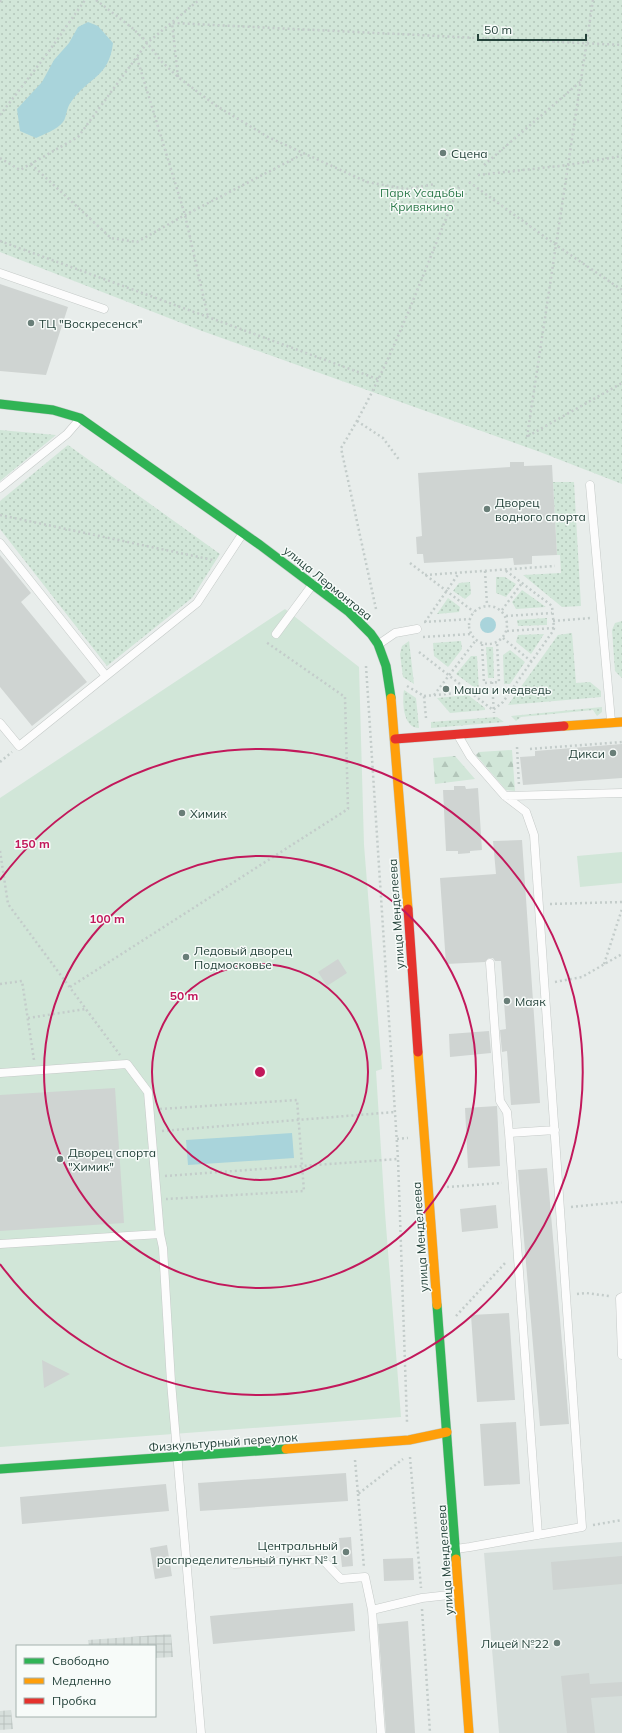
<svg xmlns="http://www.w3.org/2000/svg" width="622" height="1733" font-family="Mulish,sans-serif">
	<defs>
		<pattern id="industrial-grid" width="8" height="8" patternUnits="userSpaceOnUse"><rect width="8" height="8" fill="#d6dedb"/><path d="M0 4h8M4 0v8" fill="none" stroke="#b8c0bd"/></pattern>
		<pattern id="green-dots" width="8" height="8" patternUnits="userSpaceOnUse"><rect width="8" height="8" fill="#d1e6d8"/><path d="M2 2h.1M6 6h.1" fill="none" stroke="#b3c6ba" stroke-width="1.8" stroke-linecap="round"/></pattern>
		<pattern id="forest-firs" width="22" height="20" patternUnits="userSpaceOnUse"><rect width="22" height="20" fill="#d1e6d8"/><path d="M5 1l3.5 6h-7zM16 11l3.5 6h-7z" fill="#b3c6ba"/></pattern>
	</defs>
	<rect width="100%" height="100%" fill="#e8edeb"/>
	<path fill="#d6dedb" d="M622 1542V1733H499L484 1553Z"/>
	<path fill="url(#industrial-grid)" d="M171 1634 173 1657 155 1658V1646H89L88 1640Z
		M11 1710 13 1729 0 1730V1711Z"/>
	<path fill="url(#green-dots)" d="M0 0H622V484L540 452 202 331 0 252Z
		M0 430 56 435 0 481Z
		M68 445 220 554 192 598 107 666 0 529V501Z
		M553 482H574L581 606 562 607 523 575 561 573 560 555H557Z
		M496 577H505L516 584 506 597 496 593Z
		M470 582 471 594 465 599 453 591 459 583Z
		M522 590 546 607 516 609 512 602Z
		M448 598 460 607 459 612 437 614Z
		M547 618V625L518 626 517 620Z
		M622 621V678L615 671 612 630 615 623Z
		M572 633 576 683 590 682 601 691V697L508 705 558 635Z
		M544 634 531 654 516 642 518 635Z
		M409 641 414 684 403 677 400 654 402 646Z
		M461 641 462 649 448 667 434 656 433 643Z
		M486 647H493L494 678H488Z
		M510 650 525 662 510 684H504L503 655Z
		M471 656H477L479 691 456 674Z
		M404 690 416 698 419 728C403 728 402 702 404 690Z
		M468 695 485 708V710L450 713 437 698Z
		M602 707V712L597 716 593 710 521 717 516 721 511 716Z
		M497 717 504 722 431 728V722Z"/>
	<path fill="url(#forest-firs)" d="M512 750 515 791 506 790 476 755 479 752Z
		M455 756 475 779 435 784 433 758Z"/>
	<path fill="#d1e6d8" d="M285 609 359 667 364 845 382 1069 376 1071 385 1213 401 1417 0 1447V798Z
		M622 852V883L580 887 577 856Z"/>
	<path fill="#a9d4db" d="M88 22 98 26 113 43C109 78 88 77 71 102 66 108 67 117 63 122 57 130 44 134 36 138L20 131 17 109 42 82 54 60 69 43 78 27Z
		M480 625a8 8 0 1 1 16 0a8 8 0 1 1-16 0Z
		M292 1133 294 1158 188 1165 186 1140Z"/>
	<path fill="#cfd4d2" d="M0 284 68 307 46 375 0 371Z
		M510 462H524V466L552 465 557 555 532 556V564L514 565 513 558 424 563 423 554H417L416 537 422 536 418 473 510 467Z
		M0 555 31 593 21 602 87 682 32 726 0 687Z
		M622 744V778L523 785 520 757 535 756V751Z
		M454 786H465L466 789 478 788 482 850 470 851V853L458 854V851H446L443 790H454Z
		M522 840 540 1103 511 1105 507 1051 502 1052 500 1030 506 1029 501 961H495L493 958H489L485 962 446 964 440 878 496 874 493 841Z
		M338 959 347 973 327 986 318 972Z
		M489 1031 491 1053 450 1057 449 1034Z
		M115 1088 124 1223 0 1231V1095Z
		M497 1106 500 1166 468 1168 465 1108Z
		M547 1168 569 1424 540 1426 518 1170Z
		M496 1205 498 1228 462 1232 460 1209Z
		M509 1313 515 1400 477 1402 471 1315Z
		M42 1360 70 1374 44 1388Z
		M516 1422 520 1484 484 1486 480 1424Z
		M346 1473 348 1501 200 1511 198 1483Z
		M166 1484 169 1511 22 1524 20 1497Z
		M351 1537 353 1566 342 1567 339 1538Z
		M167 1545 172 1576 155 1579 150 1548Z
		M622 1556V1584L553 1590 551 1562Z
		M413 1558 414 1580 384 1581 383 1559Z
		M353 1603 355 1631 213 1644 210 1616Z
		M408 1621 415 1733H386L378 1624Z
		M589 1673 590 1684 622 1682V1696L591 1698 595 1733H567L561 1676Z"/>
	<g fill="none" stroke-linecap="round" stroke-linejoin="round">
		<defs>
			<path id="lane" d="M0 273 104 309
				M590 485 611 721
				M0 488 67 434 80 419
				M0 543 106 676 19 746 0 723
				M276 634 313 584
				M379 644 395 633 417 629
				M106 676 197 603 243 533
				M505 796 622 793
				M490 963 500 1101 507 1112 509 1133
				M0 1073 127 1064 148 1092 160 1234
				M0 1244 160 1234 163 1248 171 1382 201 1733
				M622 1297 620 1298 622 1355
				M538 1535 509 1133 555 1130
				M456 1549 470 1547 582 1527 534 835 526 812 505 796 470 756 459 737
				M234 1564 322 1559 341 1579 365 1577 372 1610 422 1598 458 1594
				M372 1610 381 1733"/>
			<path id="fast" d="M0 404 53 410 80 418 260 545 349 612 371 634 378 644 386 666 391 698
				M437 1305 456 1559
				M0 1469 286 1449"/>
			<path id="slow" d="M391 698 408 909
				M564 726 622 722
				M418 1052 437 1305
				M286 1449 409 1440 447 1432
				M456 1559 469 1733"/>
			<path id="jam" d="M395 739 564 726
				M408 909 418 1052"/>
		</defs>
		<use href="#lane" stroke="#c5cac8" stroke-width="9"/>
		<use href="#fast" stroke="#c3cbc8" stroke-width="10"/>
		<use href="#slow" stroke="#c3cbc8" stroke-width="10"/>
		<use href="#jam" stroke="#c3cbc8" stroke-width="10"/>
		<path stroke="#c3ccca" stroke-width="2.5" stroke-dasharray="2 3" stroke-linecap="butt" d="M96 0 131 27 144 39 162 62 178 77 215 105 268 137 367 182 406 189 436 184
			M0 2 1 0
			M137 58 185 215 208 317
			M178 77 172 23 622 45
			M0 115 47 54 85 0
			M0 158 20 170 78 137 147 43 199 0
			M31 164 111 238 137 242 185 215 303 154
			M484 165 580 82
			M478 175 568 165 622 156
			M469 182 556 245 622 290
			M0 241 380 380
			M357 421 383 438 400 461
			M528 436 622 383
			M527 437 593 0
			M0 515 213 560
			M410 563 474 612
			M485 571 487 605
			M425 575 555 566
			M469 625a19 19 0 1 1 38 0a19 19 0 1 1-38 0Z
			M376 609 341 448C391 367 422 275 459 187
			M502 610 522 583
			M506 616 552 613
			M553 621 591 618
			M424 622 470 619
			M425 622 459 573
			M507 631 554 628
			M423 637 471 634
			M503 638 532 662
			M482 644 484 683 499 682 497 643
			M419 652 493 710 503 702 553 631 554 628 552 606 505 570
			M366 666 398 1159 407 1422
			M492 682 494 713
			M407 686 424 696 426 718
			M434 695 476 640
			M424 696 469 692
			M517 747 519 786
			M530 749 622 742
			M0 762 12 752
			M0 851 8 904 120 1055
			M550 904 622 902
			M604 964 622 909
			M555 982 582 977 622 954
			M0 984 22 981 34 1060
			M70 987 348 809 345 697 266 642
			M28 1018 86 1009
			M160 1109 297 1100 304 1191 166 1199
			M162 1131 395 1112
			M397 1139 408 1138
			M165 1176 398 1159
			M447 1187 502 1183
			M571 1207 622 1202
			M577 1294 586 1293 609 1296
			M456 1316 507 1261
			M410 1457 421 1588
			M355 1460 358 1494 403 1459
			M358 1494 364 1568
			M593 1525 622 1520
			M422 1609 430 1733"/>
		<use href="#lane" stroke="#fcfcfc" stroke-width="8"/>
		<use href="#fast" stroke="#30b455" stroke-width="9"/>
		<use href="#slow" stroke="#ff9f0a" stroke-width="9"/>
		<use href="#jam" stroke="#e5322d" stroke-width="9"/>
	</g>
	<g fill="none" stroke="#c2185b" stroke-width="2">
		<circle cx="260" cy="1072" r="108"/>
		<circle cx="260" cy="1072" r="216"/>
		<path d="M0 880A323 323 0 1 1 0 1264"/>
	</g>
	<g fill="#697e78" stroke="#f7fbf9" stroke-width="1.5">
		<circle cx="443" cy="153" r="4"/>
		<circle cx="31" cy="323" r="4"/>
		<circle cx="487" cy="509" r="4"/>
		<circle cx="446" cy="689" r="4"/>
		<circle cx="613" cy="753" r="4"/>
		<circle cx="182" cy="813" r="4"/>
		<circle cx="186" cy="957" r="4"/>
		<circle cx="507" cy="1001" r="4"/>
		<circle cx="60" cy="1159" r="4"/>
		<circle cx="346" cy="1552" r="4"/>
		<circle cx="557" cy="1643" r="4"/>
	</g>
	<g text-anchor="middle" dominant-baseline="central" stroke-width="3" stroke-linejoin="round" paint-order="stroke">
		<g font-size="12" fill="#24423a" stroke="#f7fbf9" text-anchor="start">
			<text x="451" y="153">Сцена</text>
			<text x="39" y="323">ТЦ "Воскресенск"</text>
			<text x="495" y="502">Дворец<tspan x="495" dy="14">водного спорта</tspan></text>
			<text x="454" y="689">Маша и медведь</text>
			<text x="605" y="753" text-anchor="end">Дикси</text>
			<text x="190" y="813">Химик</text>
			<text x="194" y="950">Ледовый дворец<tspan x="194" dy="14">Подмосковье</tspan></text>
			<text x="515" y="1001">Маяк</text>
			<text x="68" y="1152">Дворец спорта<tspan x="68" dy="14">"Химик"</tspan></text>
			<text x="338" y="1545" text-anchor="end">Центральный<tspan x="338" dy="14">распределительный пункт № 1</tspan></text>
			<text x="549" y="1643" text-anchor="end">Лицей №22</text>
		</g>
		<g font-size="12" fill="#2d7a4b" stroke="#f7fbf9">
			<text x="422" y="192">Парк Усадьбы<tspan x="422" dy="14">Кривякино</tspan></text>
		</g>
		<g font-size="12" fill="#24423a" stroke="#f7fbf9">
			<text transform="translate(328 583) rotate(39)">улица Лермонтова</text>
			<text transform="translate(396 914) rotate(-94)">улица Менделеева</text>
			<text transform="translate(420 1237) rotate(-94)">улица Менделеева</text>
			<text transform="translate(223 1442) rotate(-4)">Физкультурный переулок</text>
			<text transform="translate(445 1560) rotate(-94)">улица Менделеева</text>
		</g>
	</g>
	<circle cx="260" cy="1072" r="6" fill="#c2185b" stroke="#f7fbf9" stroke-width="2"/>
	<g font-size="12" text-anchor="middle" font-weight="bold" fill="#c2185b" stroke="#f7fbf9" stroke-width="3" stroke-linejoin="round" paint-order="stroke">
		<text x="32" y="848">150 m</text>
		<text x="107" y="923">100 m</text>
		<text x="184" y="1000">50 m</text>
	</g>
	<rect x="16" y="1645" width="140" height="72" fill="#f7fbf9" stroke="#a3b1ad"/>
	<rect x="24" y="1658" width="20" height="6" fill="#30b455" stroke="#a3b1ad"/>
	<text x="52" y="1665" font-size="12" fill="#24423a">Свободно</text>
	<rect x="24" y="1678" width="20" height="6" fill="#ff9f0a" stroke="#a3b1ad"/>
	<text x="52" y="1685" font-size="12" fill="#24423a">Медленно</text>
	<rect x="24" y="1698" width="20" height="6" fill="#e5322d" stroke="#a3b1ad"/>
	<text x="52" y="1705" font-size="12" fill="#24423a">Пробка</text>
	<path d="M478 34v6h108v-6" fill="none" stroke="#24423a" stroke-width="2"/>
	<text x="484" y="34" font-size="12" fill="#24423a" stroke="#f7fbf9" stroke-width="3" paint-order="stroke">50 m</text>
</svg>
